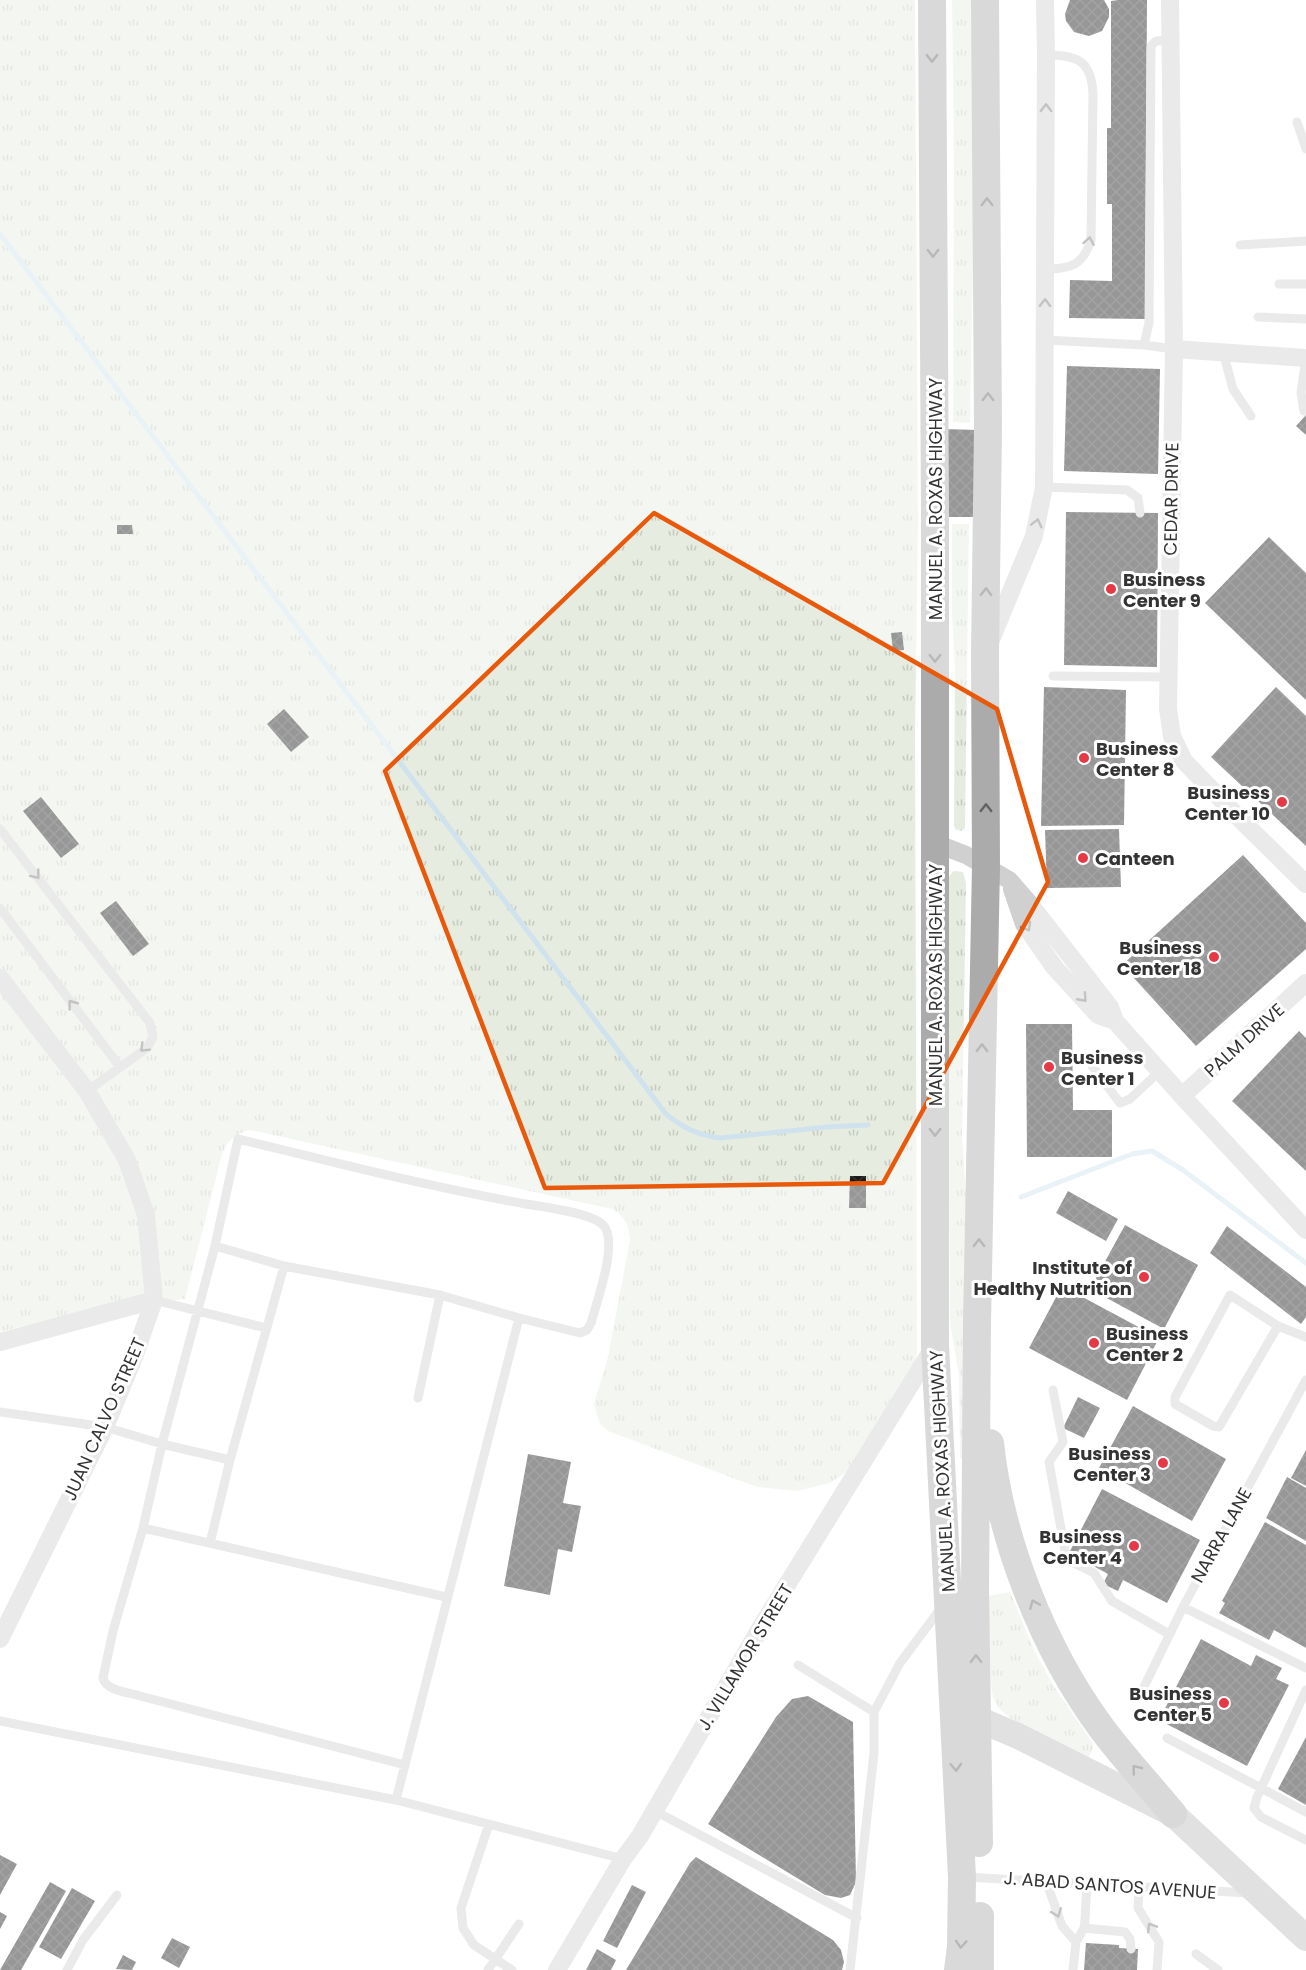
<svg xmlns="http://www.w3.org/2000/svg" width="1306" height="1970" font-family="Poppins,sans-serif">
	<defs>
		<pattern id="grass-tufts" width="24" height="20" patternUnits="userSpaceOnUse" patternTransform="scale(1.5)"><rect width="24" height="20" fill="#e6ecdf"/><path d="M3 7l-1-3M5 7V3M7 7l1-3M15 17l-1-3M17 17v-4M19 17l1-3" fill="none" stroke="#c6cbc0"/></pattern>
		<pattern id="building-cross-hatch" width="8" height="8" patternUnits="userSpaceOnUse" patternTransform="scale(1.5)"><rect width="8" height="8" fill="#1a1a1a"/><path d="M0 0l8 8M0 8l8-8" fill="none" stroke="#333"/></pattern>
	</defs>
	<rect width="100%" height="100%" fill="#fff"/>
	<path fill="url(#grass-tufts)" d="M0 0H915L918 525 915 732 917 1351 916 1361 848 1471 830 1483 798 1491 757 1487 608 1431 600 1424 594 1404 608 1357 630 1240C629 1225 625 1217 612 1209L250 1130C235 1134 228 1140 222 1154L185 1299 103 1306 0 1332Z
		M952 0H971L975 157 970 423 953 422 954 163Z
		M952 524H969L965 822V828L961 831 955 829 954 825 955 670 952 612Z
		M954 871 963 872 966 883 962 1135 967 1212 964 1458H960L959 1375 950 1324 948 879 950 875Z
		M1010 1592 1034 1650 1053 1685 1092 1742 1093 1748 1089 1757 1086 1758C1062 1746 1016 1727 999 1708 994 1701 992 1694 991 1686L988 1596Z"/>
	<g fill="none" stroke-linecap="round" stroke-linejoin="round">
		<path stroke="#cfe2ee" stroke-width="5" d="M0 234 666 1114C683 1128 698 1135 720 1138L827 1127 868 1125
			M1021 1197 1132 1154 1152 1151 1183 1170 1306 1263"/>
	</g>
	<path fill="url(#building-cross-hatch)" d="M1070 0H1104L1109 9V17L1102 31 1089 36 1074 32 1066 21 1065 14Z
		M1118 0H1147L1145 319 1069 318 1070 280 1112 281V204H1107V128H1111V1Z
		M1067 366 1160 369 1158 474 1064 471Z
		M1306 415V435L1296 426Z
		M943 429 978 430V517H943Z
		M1066 512 1158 513 1157 667 1064 665Z
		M117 525H132L133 534H117Z
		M1269 537 1306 573V700L1205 603Z
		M902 632 904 650 893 651 891 633Z
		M1044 687 1126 690 1124 825 1041 826Z
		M1276 687 1306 716V846L1211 757Z
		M284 709 309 737 291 752 267 724Z
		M41 797 79 844 61 858 23 811Z
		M1119 829 1121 887 1047 888 1045 830Z
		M1243 855 1306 923V949L1196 1046 1122 965Z
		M116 901 149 944 133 956 100 913Z
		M1026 1024H1072L1073 1110H1112V1157H1027Z
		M1299 1031 1306 1038V1171L1232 1101Z
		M850 1176H866V1208H849Z
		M1068 1191 1118 1219 1106 1241 1056 1213Z
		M1125 1225 1198 1265 1164 1329 1090 1289Z
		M1227 1226 1306 1287V1317L1301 1324 1210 1253Z
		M1062 1286 1159 1338 1127 1400 1029 1348Z
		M1078 1397 1100 1408 1084 1438 1063 1428Z
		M1133 1406 1226 1459 1192 1521 1099 1468Z
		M1306 1450V1486L1291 1478Z
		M528 1454 571 1462 563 1503 581 1506 572 1552 558 1549 550 1595 504 1586Z
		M1287 1477 1306 1488V1541L1266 1518Z
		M1102 1489 1200 1540 1167 1603 1123 1580 1118 1591 1103 1584 1108 1574 1069 1553Z
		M1265 1522 1306 1545V1648L1274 1630 1269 1640 1219 1613 1225 1603 1222 1601Z
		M1201 1639 1251 1666 1256 1655 1282 1668 1276 1679 1289 1685 1247 1766 1159 1720Z
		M808 1696 853 1722 856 1882 850 1895 841 1898 825 1895 708 1824 776 1717 792 1699Z
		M1306 1737V1805L1278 1789Z
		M0 1855 17 1864 0 1895Z
		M696 1857 833 1940 841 1950 844 1962 842 1970H626L690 1863Z
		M50 1882 66 1891 21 1970H0Z
		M632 1885 646 1892 617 1948 603 1941Z
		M72 1888 95 1901 61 1959 39 1947Z
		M0 1912 7 1916 0 1929Z
		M172 1938 190 1947 179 1968 161 1958Z
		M1086 1943 1119 1945V1948L1138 1949 1137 1970H1084Z
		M597 1949 616 1960 611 1970H586Z
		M123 1955 136 1962 132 1970 116 1969Z"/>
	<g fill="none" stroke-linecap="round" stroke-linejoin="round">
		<path stroke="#d0d0d0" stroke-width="9" d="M1297 122 1306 149
			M1240 245 1306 241
			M1046 269C1071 269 1083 265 1091 240L1093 93C1091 60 1077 55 1046 55
			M1279 284H1306
			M1258 317 1306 319
			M1044 340 1144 345 1174 349
			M1144 345 1149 323 1151 46 1156 41 1170 40
			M1223 352 1233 389 1251 416
			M1304 411 1301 393 1306 358
			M1044 487 1127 490 1138 498 1140 513
			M1053 676 1169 677
			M0 829 150 1023 153 1037 147 1048 87 1091
			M0 908 120 1067
			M1092 1066 1120 1103 1130 1099 1160 1071
			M215 1246 284 1266 440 1295 519 1318 396 1800
			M154 1300 266 1328
			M1278 1326 1219 1427 1213 1426 1175 1404V1397L1230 1295 1278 1326 1306 1337
			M1053 1390 1063 1442 1049 1462 1065 1551 1074 1563 1094 1573 1112 1601 1169 1634
			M418 1398 440 1295
			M0 1412 105 1427 162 1444 230 1460
			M143 1528 446 1597
			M210 1543 230 1460 284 1266
			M1183 1607 1306 1668
			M798 1665 874 1712V1753L850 1970
			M1306 1690 1257 1797 1254 1808 1261 1817 1306 1840
			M1141 1693 1183 1607 1306 1380
			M874 1712 900 1663 941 1608
			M0 1721 396 1800 623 1859
			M1167 1738 1306 1812
			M405 1765 140 1696C128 1692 106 1691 103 1678L113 1631 143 1528 162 1444 215 1246 238 1139C334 1162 429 1187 526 1204 544 1207 594 1213 604 1226 618 1244 597 1301 591 1323L587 1330 580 1333 519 1318
			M655 1811 857 1918
			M489 1824 461 1908 463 1928 474 1945 512 1970
			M966 1877 1249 1893
			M1046 1881 1062 1926 1076 1942
			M1139 1886 1138 1908 1159 1942 1157 1970
			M1084 1928 1125 1932 1130 1939 1131 1949
			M1196 1954 1218 1970
			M67 1970 83 1940 117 1895
			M488 1970 519 1924
			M1073 1970 1076 1942 1084 1928 1085 1920 1087 1883"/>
		<path stroke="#d0d0d0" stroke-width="18" d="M1170 0 1174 349 1168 709 1172 736 1184 761 1242 821 1306 884
			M1174 349 1306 358
			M990 642 1034 536 1044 487 1046 55 1045 0
			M935 843 966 855 1009 880 1029 903 1110 1007 1115 1021 1182 1096 1306 1230
			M1012 889 1024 924 1055 968 1098 1015 1115 1021
			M0 978 87 1091 127 1160 146 1215 154 1300 134 1357 105 1427 0 1639
			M1182 1096 1306 983
			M0 1342 154 1300
			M557 1970 623 1859 640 1836 761 1627 935 1345"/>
		<path stroke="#bdbdbd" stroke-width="26" d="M959 1711 1018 1736 1173 1814 1306 1938"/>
		<path stroke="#ababab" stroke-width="28" d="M932 0 935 510V1345L962 1877 961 1947 958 1970
			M990 1443C1000 1539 1043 1648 1100 1726 1122 1756 1149 1785 1173 1814
			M979 1843 975 1590 977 1323 986 866 985 655 988 429 985 0
			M980 1970V1916"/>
	</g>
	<defs><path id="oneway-chevron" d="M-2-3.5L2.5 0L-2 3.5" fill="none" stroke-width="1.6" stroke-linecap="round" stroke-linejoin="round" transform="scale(1.5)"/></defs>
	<g stroke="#636363">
		<use href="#oneway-chevron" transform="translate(932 58) rotate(90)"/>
		<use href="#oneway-chevron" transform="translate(987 202) rotate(-90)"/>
		<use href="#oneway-chevron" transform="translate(933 253) rotate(90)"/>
		<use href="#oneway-chevron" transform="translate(988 397) rotate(-90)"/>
		<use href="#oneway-chevron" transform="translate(986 592) rotate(-89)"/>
		<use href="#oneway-chevron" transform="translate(935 658) rotate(90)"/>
		<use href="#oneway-chevron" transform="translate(986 808) rotate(-90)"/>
		<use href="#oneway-chevron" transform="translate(982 1048) rotate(-89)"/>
		<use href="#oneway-chevron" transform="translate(935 1132) rotate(90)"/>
		<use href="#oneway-chevron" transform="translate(979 1243) rotate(-89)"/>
		<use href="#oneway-chevron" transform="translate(1034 1604) rotate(-113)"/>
		<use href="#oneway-chevron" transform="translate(976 1659) rotate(-91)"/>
		<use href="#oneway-chevron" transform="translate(956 1767) rotate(87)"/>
		<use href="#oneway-chevron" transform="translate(1136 1769) rotate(-129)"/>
		<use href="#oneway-chevron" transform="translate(961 1944) rotate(94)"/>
	</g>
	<g stroke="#7a7a7a">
		<use href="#oneway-chevron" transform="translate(1046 108) rotate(-90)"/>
		<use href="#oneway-chevron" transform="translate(1089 241) rotate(-80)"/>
		<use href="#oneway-chevron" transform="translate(1045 303) rotate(-89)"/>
		<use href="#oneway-chevron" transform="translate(1037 523) rotate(-76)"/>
		<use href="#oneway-chevron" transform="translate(36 875) rotate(52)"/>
		<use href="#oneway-chevron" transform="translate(1027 927) rotate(60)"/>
		<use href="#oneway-chevron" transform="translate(1083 998) rotate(48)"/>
		<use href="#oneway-chevron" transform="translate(72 1004) rotate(-127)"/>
		<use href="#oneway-chevron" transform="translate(144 1048) rotate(135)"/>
		<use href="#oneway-chevron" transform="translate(1057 1913) rotate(69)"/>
		<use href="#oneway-chevron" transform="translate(1151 1927) rotate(-123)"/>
	</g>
	<path d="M0 0H1306V1970H0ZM654 513 997 709 1048 882 883 1183 545 1188 385 771Z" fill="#fff" fill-opacity=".55" fill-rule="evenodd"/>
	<path fill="none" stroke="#e8590c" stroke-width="4.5" stroke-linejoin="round" d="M654 513 997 709 1048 882 883 1183 545 1188 385 771Z"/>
	<g fill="#e63946" stroke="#fff" stroke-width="2">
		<circle cx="1111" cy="589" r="6"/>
		<circle cx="1084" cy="758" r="6"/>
		<circle cx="1282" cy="802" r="6"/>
		<circle cx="1083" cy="858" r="6"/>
		<circle cx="1214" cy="957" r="6"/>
		<circle cx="1049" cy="1067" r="6"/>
		<circle cx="1144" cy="1277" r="6"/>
		<circle cx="1094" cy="1343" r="6"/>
		<circle cx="1163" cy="1463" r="6"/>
		<circle cx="1134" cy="1546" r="6"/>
		<circle cx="1224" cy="1703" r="6"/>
	</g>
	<g text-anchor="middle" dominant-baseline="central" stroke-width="6" stroke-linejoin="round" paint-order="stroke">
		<g font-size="18" fill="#333" stroke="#fff">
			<text transform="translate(935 499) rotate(-90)">MANUEL A. ROXAS HIGHWAY</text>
			<text transform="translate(1171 499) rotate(-89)">CEDAR DRIVE</text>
			<text transform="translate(935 985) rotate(-90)">MANUEL A. ROXAS HIGHWAY</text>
			<text transform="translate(1244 1040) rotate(-42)">PALM DRIVE</text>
			<text transform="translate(104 1419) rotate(-66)">JUAN CALVO STREET</text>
			<text transform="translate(942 1471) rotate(-93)">MANUEL A. ROXAS HIGHWAY</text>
			<text transform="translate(1221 1535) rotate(-61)">NARRA LANE</text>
			<text transform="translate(745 1657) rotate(-59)">J. VILLAMOR STREET</text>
			<text transform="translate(1110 1885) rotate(4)">J. ABAD SANTOS AVENUE</text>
		</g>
		<g font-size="18" font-weight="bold" fill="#333" stroke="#fff" text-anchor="end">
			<text x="1123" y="579" text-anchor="start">Business<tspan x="1123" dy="21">Center 9</tspan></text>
			<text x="1096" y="748" text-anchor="start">Business<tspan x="1096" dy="21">Center 8</tspan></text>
			<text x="1270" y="792">Business<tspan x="1270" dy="21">Center 10</tspan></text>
			<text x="1095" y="858" text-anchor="start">Canteen</text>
			<text x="1202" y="947">Business<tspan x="1202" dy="21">Center 18</tspan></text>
			<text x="1061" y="1057" text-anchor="start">Business<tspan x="1061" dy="21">Center 1</tspan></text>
			<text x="1132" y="1267">Institute of<tspan x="1132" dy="21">Healthy Nutrition</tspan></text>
			<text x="1106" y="1333" text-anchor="start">Business<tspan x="1106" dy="21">Center 2</tspan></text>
			<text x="1151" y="1453">Business<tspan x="1151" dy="21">Center 3</tspan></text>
			<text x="1122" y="1536">Business<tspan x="1122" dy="21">Center 4</tspan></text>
			<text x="1212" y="1693">Business<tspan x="1212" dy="21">Center 5</tspan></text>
		</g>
	</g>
</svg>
